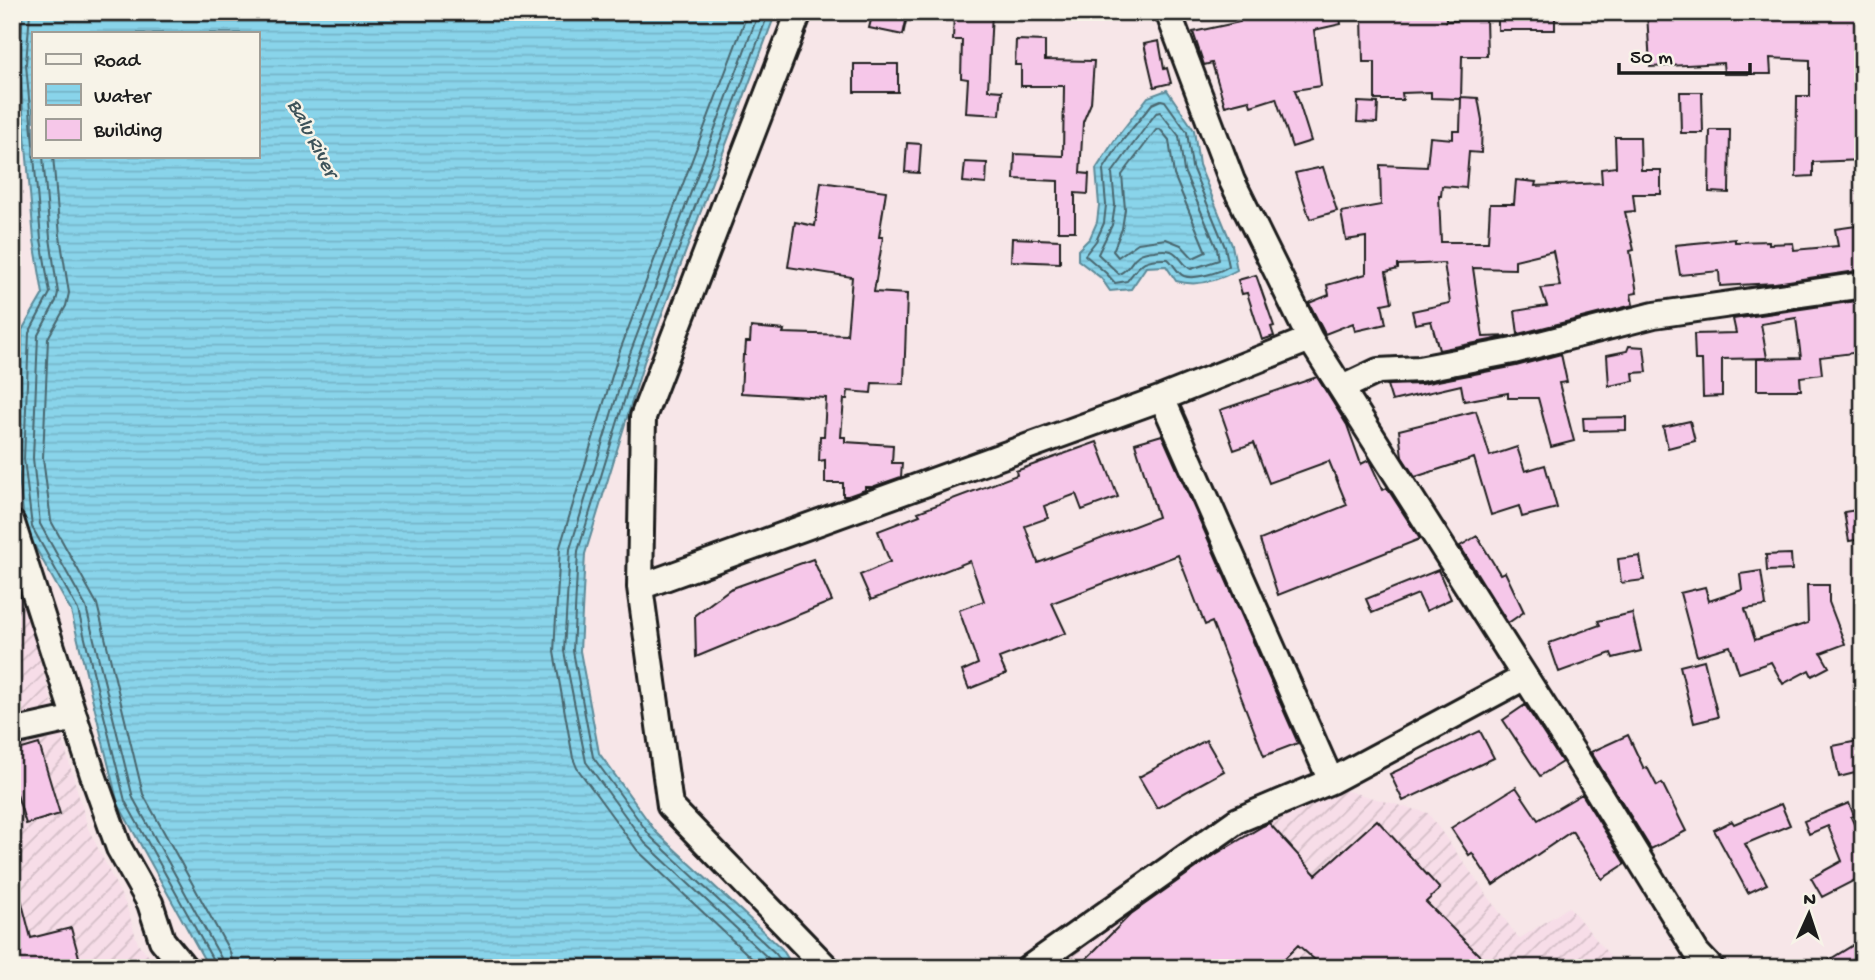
<svg xmlns="http://www.w3.org/2000/svg" width="1875" height="980" font-family="'Gochi Hand',sans-serif">
	<defs>
		<pattern id="industrial-furrows" width="10" height="10" patternUnits="userSpaceOnUse" patternTransform="scale(1.75)"><rect width="10" height="10" fill="#f7dde8"/><path d="M-1 1l2-2M0 10L10 0M9 11l2-2" fill="none" stroke="#d3bdc6"/></pattern>
		<pattern id="water-rules" width="6" height="5" patternUnits="userSpaceOnUse" patternTransform="scale(1.75)"><rect width="6" height="5" fill="#89d4ea"/><path d="M0 2.5h6" fill="none" stroke="#76b5c8"/></pattern>
	</defs>
	<rect width="100%" height="100%" fill="#f7e6e8"/>
	<filter id="ink" filterUnits="userSpaceOnUse"><feTurbulence type="fractalNoise" baseFrequency=".0143" numOctaves="2"/><feDisplacementMap in="SourceGraphic" scale="14" xChannelSelector="R" yChannelSelector="G"/><feConvolveMatrix kernelMatrix="1 2 1 2 8 2 1 2 1" color-interpolation-filters="sRGB"/></filter>
	<g filter="url(#ink)">
		<path fill="url(#industrial-furrows)" d="M12 563 88 828 127 907 138 944 160 968H12Z
			M1340 789 1428 813 1519 939 1569 907 1620 968H1058L1154 887 1260 819Z"/>
		<path fill="url(#water-rules)" stroke="#5d8a98" stroke-width="2" fill-rule="evenodd" d="M23 12H776L644 362 585 554 580 651 599 753 656 832 782 949 794 968H209L118 804 71 611 25 529 17 459 22 330 43 294 34 240 19 64ZM33 33H257V156H33Z
			M1167 90 1194 130 1199 165 1232 245 1237 270C1218 281 1197 287 1176 281L1166 266 1146 267 1131 289 1110 291 1101 278 1078 260V250L1090 238 1097 222 1099 205 1096 169 1114 141 1148 97Z"/>
		<g fill="none" stroke-linecap="round" stroke-linejoin="round">
			<path stroke="#48666e" stroke-width="2" d="M30 12 26 64 33 145
				M748 12 619 353 560 547 554 652 573 758 577 768 637 850 762 968
				M759 12 629 356 570 549 564 651 586 762 645 843 769 959 775 968
				M769 12 637 359 578 551 573 651 593 757 651 837 776 954 786 968
				M1161 100 1165 101 1187 132 1192 167 1225 247 1229 266C1221 272 1194 280 1184 276 1177 273 1174 264 1168 259 1143 258 1141 263 1127 281L1115 283 1106 273 1085 255 1096 241 1104 223 1106 205 1103 170 1119 145 1152 104Z
				M1160 112 1179 136 1184 171 1217 249 1219 260 1191 269C1182 265 1180 254 1171 251 1165 249 1159 250 1154 251 1128 253 1136 266 1119 274L1098 254 1112 225 1115 205 1112 173 1156 113Z
				M1160 129 1169 140 1174 175 1206 252 1193 258 1181 245 1166 239 1138 243 1118 257 1113 251 1122 229 1125 209 1122 175 1156 130Z
				M34 156 41 239 50 293 29 333 24 459 32 527 78 610 125 801 214 962 215 968
				M43 156 50 238 58 293 56 301 38 335 33 458 40 524 86 607 133 798 221 958 223 968
				M53 156 60 236 69 293 66 306 48 338 43 458 51 521 97 604 143 794 230 952 234 968"/>
		</g>
		<path fill="#f6c7e9" stroke="#1c1c1c" stroke-width="2" d="M873 12H908L903 35 869 28Z
			M954 12H992L988 90 1002 91 1000 115 966 113 968 79 961 78 962 40H953Z
			M1241 12H1259V19L1308 18 1306 12H1324L1325 17H1340L1341 24 1314 30 1321 86 1295 90 1311 141 1292 147 1276 98 1251 106 1249 100 1225 106 1212 63 1204 65 1193 32 1240 22Z
			M1400 12V15L1446 13V21L1486 19 1487 56H1462L1461 99 1431 98V92L1402 93 1403 100H1375V62H1363L1362 13Z
			M1535 12H1551V17H1555V30H1498V17H1536Z
			M1647 12H1859V41H1863V160L1813 162V176L1796 177 1797 96H1810V60L1770 58 1771 74H1724L1723 63 1650 67Z
			M1016 40 1045 41V60L1094 61 1091 103 1083 122 1080 173 1089 174 1088 194 1075 193V231H1058V181L1014 179 1015 154 1063 156 1064 86H1021V65H1015Z
			M1159 41 1164 69 1167 68 1171 83 1154 87 1144 44Z
			M854 64H898V92H854Z
			M1680 92H1702L1703 133H1681Z
			M1461 97 1478 98 1482 120 1481 153 1469 152 1466 188 1442 186 1441 196H1439L1441 242H1488L1490 204H1514L1516 180 1536 182 1535 186 1602 183 1601 169 1616 167 1615 137H1640L1641 170H1661V194H1633L1635 211 1625 212 1634 250 1630 251 1637 293 1631 294 1633 305 1518 334 1515 311 1547 306 1541 288 1560 286 1553 251 1515 260V269L1473 268 1483 337 1511 336 1439 350 1431 321 1415 324 1412 311 1450 303 1444 263 1398 265V269L1386 272 1392 302 1382 304 1386 324 1355 331 1353 323 1325 334 1309 303 1329 295 1327 285 1366 274V237L1346 240 1341 212 1381 205 1380 165 1427 167 1430 137 1453 139V131H1460Z
			M1358 102 1378 103 1377 123 1357 122Z
			M1710 130H1730L1729 193 1709 192Z
			M907 143 921 144 919 173 905 172Z
			M965 162 987 163 986 184 963 182Z
			M1323 167 1337 211 1310 219 1295 173Z
			M821 182 886 191 879 237H883L874 292 907 294 904 384 872 383 871 393 848 391 847 399H844L841 437H845V442L893 445 892 463H902L901 477 872 487H865V490L848 496H843V483H825V460L819 461 820 436H824L826 398 741 393 743 355H745L746 342H750L751 327 784 330 783 333 847 335 852 277 788 267 795 222 815 226Z
			M1863 225V270L1775 283 1720 286 1719 271 1680 275 1675 245 1735 239V242L1769 241V244L1793 243 1794 250 1838 246 1835 229Z
			M1012 238 1060 240V263L1011 261Z
			M1256 275 1274 326 1271 327 1274 336 1262 340 1247 293 1242 294 1238 280Z
			M1863 300V308L1856 309 1861 352 1820 357 1822 374 1800 377 1801 390H1757V359L1801 358 1796 318 1761 324 1767 358 1722 359V396L1703 397 1702 360H1695L1694 334 1736 333 1733 319Z
			M1629 346 1644 347 1647 372 1633 373 1634 381 1609 386 1607 355 1627 351Z
			M1561 354 1567 382 1559 383 1574 441 1551 447 1538 398H1508V393L1464 401 1461 385 1392 401 1387 385 1422 384 1516 366Z
			M1317 377 1347 425 1361 464 1369 460 1383 490 1387 488 1420 539 1278 595 1260 540 1347 505 1329 461 1269 483 1254 443 1234 450 1220 410Z
			M1476 411 1490 456 1517 447 1525 471 1545 465 1557 508 1522 517 1519 506 1491 515 1474 458 1415 477 1402 457 1399 430Z
			M1626 417V430L1584 431 1583 418Z
			M1690 421 1695 441 1668 448 1663 427Z
			M1162 435 1298 743 1264 756 1212 622 1205 625 1178 555 1052 603 1066 633 999 658 1006 674 969 689 962 671 978 664 959 610 984 601 970 561 871 600 860 575 890 562 878 531 920 515 918 512 1017 475 1016 471 1097 442 1118 497 1082 510 1076 494 1044 506 1048 518 1025 526 1038 563 1158 517 1135 443Z
			M1863 509V539L1849 541 1844 512Z
			M1477 536 1500 574 1505 572 1524 612 1508 623 1460 546Z
			M1791 554 1792 570 1767 571 1766 555Z
			M1640 556 1644 580 1621 583 1618 559Z
			M813 559 832 601 696 657 695 615 730 589Z
			M1438 570 1451 599 1426 611 1418 594 1372 613 1366 599Z
			M1761 571 1766 606 1745 609 1755 640 1808 623 1807 585H1829V602L1845 644 1821 653 1829 667 1812 676 1809 670 1783 684 1771 662 1739 673 1730 646 1697 656 1680 593 1705 587 1709 601 1742 590 1740 574Z
			M1632 613 1641 651 1613 658 1611 653 1559 672 1549 643 1600 625 1598 621Z
			M1704 660 1718 717 1694 723 1680 666Z
			M1525 705 1562 762 1540 776 1503 720Z
			M1480 731 1494 758 1403 801 1390 774Z
			M1628 735 1644 769 1647 767 1657 786 1662 783 1686 831 1651 849 1591 752Z
			M1206 740 1224 771 1157 808 1139 777Z
			M1863 740V771L1839 777 1833 746Z
			M39 744 60 814 26 824 12 778V752Z
			M1516 787 1538 820 1582 794 1625 864 1602 879 1572 831 1493 885 1472 853 1469 855 1451 828Z
			M1849 803 1854 816 1851 817 1863 844V876L1822 897 1811 878 1842 861 1828 826 1809 834 1804 821Z
			M1781 804 1790 825 1745 844 1767 884 1748 893 1714 830 1732 821 1734 824Z
			M1377 820 1440 889 1426 902 1492 968H1324L1298 945 1275 968H1077L1131 914 1216 854 1263 826 1269 823 1316 875Z
			M12 884H17L31 938 71 928 82 968H12Z
			M1855 944 1863 958V968H1816Z"/>
		<g fill="none" stroke-linecap="round" stroke-linejoin="round">
			<defs>
				<path id="minor" d="M799 12 643 417 640 587 670 806 827 968
					M1168 12 1232 181 1310 339 1597 790 1697 953 1711 968
					M1342 388 1378 371 1419 369 1513 351 1654 315 1863 285
					M1162 398 1331 781
					M12 523 93 775 119 848 150 903 162 940 185 968
					M640 587 1162 398 1310 339
					M12 732 75 718
					M1029 968 1238 820 1331 781 1525 677"/>
			</defs>
			<use href="#minor" stroke="#1c1c1c" stroke-width="30"/>
			<use href="#minor" stroke="#f7f3e8" stroke-width="24"/>
		</g>
	</g>
	<g text-anchor="middle" dominant-baseline="central" stroke-width="5" stroke-linejoin="round" paint-order="stroke">
		<g font-size="21" font-style="italic" fill="#3d535a" stroke="#f7f3e8">
			<text transform="translate(311 139) rotate(62)">Balu River</text>
		</g>
	</g>
	<rect width="1875" height="980" fill="none" stroke="#f7f3e8" stroke-width="42"/>
	<rect x="21" y="21" width="1833" height="938" fill="none" stroke="#1c1c1c" stroke-width="2.5" filter="url(#ink)"/>
	<rect x="32" y="32" width="228" height="126" fill="#f7f3e8" stroke="#9f9d96" stroke-width="2"/>
	<rect x="46" y="54" width="35" height="10" fill="#f7f3e8" stroke="#9f9d96" stroke-width="2"/>
	<text x="94" y="66" font-size="21" fill="#1c1c1c">Road</text>
	<rect x="46" y="84" width="35" height="21" fill="url(#water-rules)" stroke="#9f9d96" stroke-width="2"/>
	<text x="94" y="102" font-size="21" fill="#1c1c1c">Water</text>
	<rect x="46" y="119" width="35" height="21" fill="#f6c7e9" stroke="#9f9d96" stroke-width="2"/>
	<text x="94" y="136" font-size="21" fill="#1c1c1c">Building</text>
	<g transform="translate(1809 914) rotate(3)" stroke="#f7f3e8" stroke-width="5" paint-order="stroke">
	<path d="M0-5L12 26L0 18L-12 26Z" fill="#1c1c1c"/>
	<text y="-10" font-size="19" font-weight="bold" text-anchor="middle" fill="#1c1c1c">N</text>
	</g>
	<path d="M1619 63v10h131v-10" fill="none" stroke="#1c1c1c" stroke-width="3.5"/>
	<text x="1630" y="63" font-size="21" fill="#1c1c1c" stroke="#f7f3e8" stroke-width="5" paint-order="stroke">50 m</text>
</svg>
